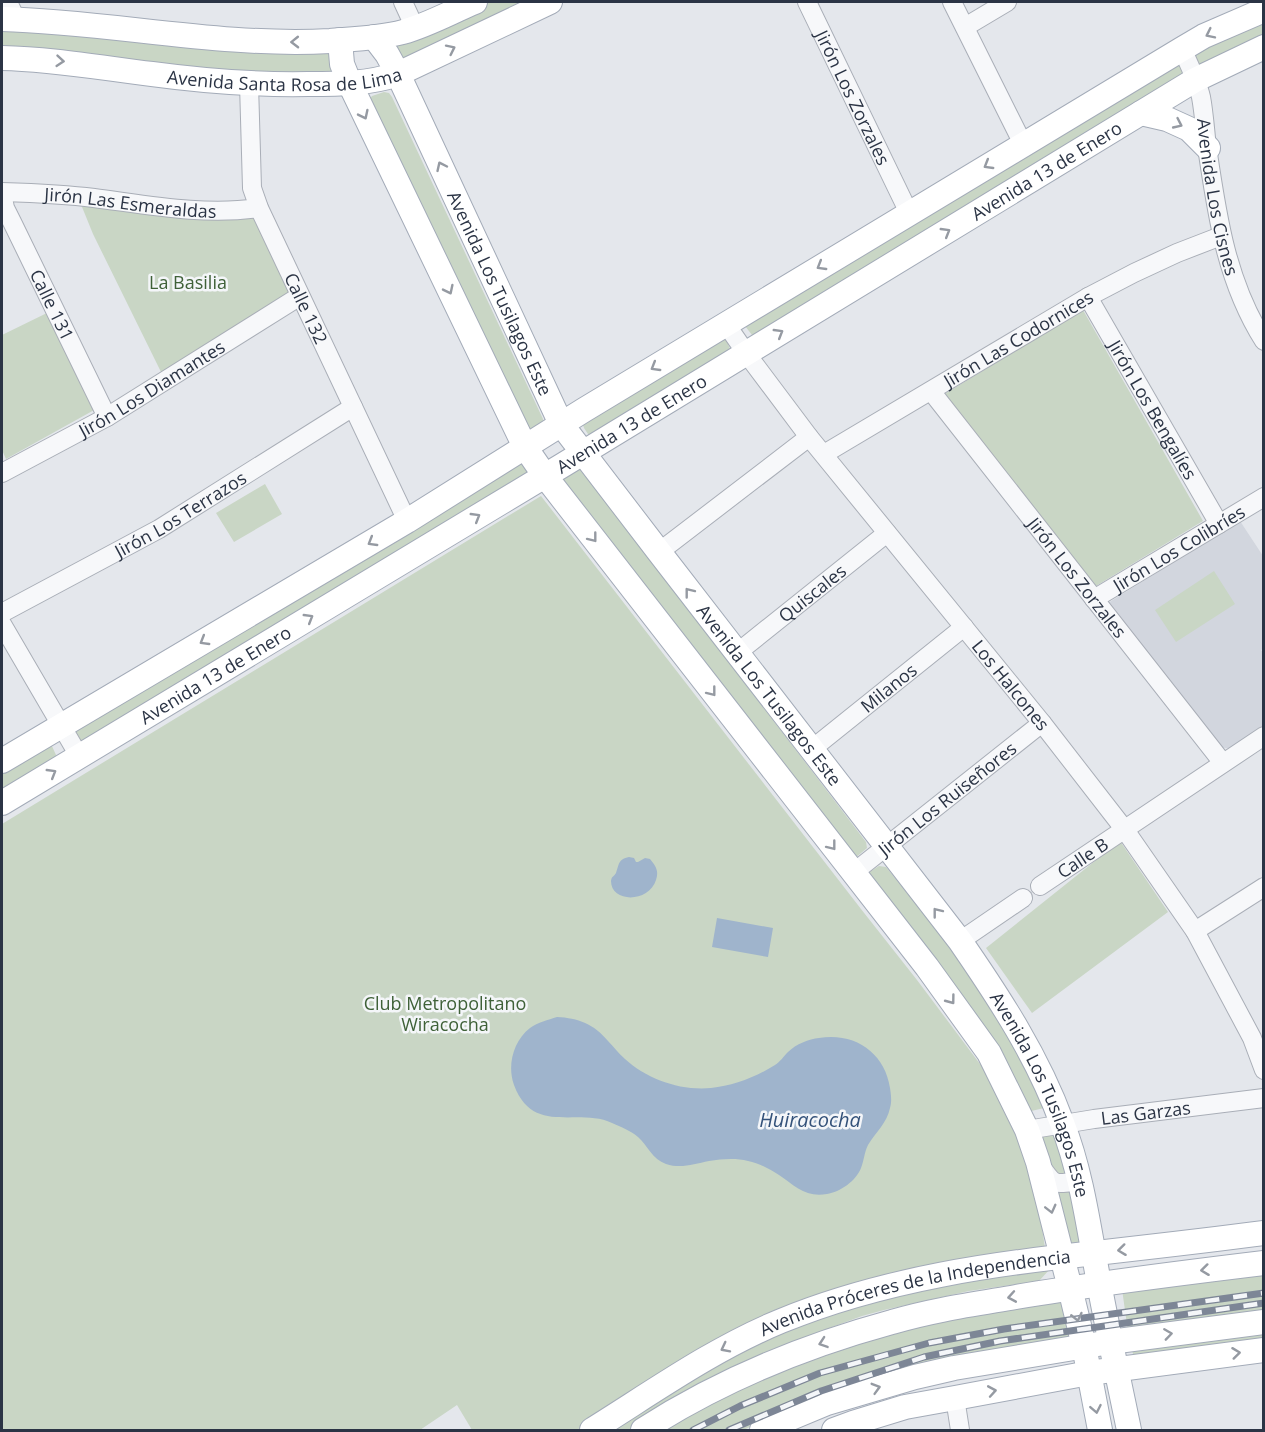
<svg xmlns="http://www.w3.org/2000/svg" width="1265" height="1432" font-family="'Open Sans',sans-serif">
	<rect width="100%" height="100%" fill="#e4e7ec"/>
	<path fill="#d2d6de" d="M1240 521 1263 556 1264 648 1261 650 1264 654 1263 725 1231 749 1220 747 1108 603Z"/>
	<path fill="#c9d6c5" d="M486 2H533L403 59 396 45Z
		M1263 16V39L1199 67 1194 54Z
		M2 28 45 29 139 43 248 53 330 52 332 71 330 75 300 78 2 51Z
		M1179 61 1185 73 756 338 752 335 745 326Z
		M384 92 389 93 392 97 543 419V423L530 433 368 101 372 96Z
		M80 202 256 215 292 291 162 374 93 234Z
		M1083 310 1203 521 1096 586 943 395Z
		M49 312 96 409 6 459 2 450V335Z
		M723 337 726 340 732 353 591 436 588 434 584 428 582 422Z
		M517 462 523 463 530 476 79 746 70 725Z
		M577 466 583 471 866 842 867 848 854 859 559 475Z
		M265 484 282 514 234 542 216 513Z
		M541 496 861 909 917 980 986 1072 1010 1114 1027 1160 1038 1201 1045 1248 958 1262 682 1364 577 1430H472L457 1405 420 1430H2V824Z
		M1214 571 1235 604 1176 642 1155 610Z
		M51 744 56 755 55 762 2 794V769Z
		M1120 841 1168 912 1032 1013 986 948Z
		M879 866 886 867 960 957 1007 1024 1044 1108 1023 1113 868 873Z
		M1045 1134 1054 1135 1070 1177 1082 1243 1068 1244 1036 1139Z
		M1050 1269 1039 1281 969 1291 884 1310 862 1316 773 1349 713 1380 631 1430H600L714 1359 886 1294Z
		M1263 1271V1314L1128 1332 1122 1289Z
		M1062 1297 1070 1339 808 1402 743 1430H664L748 1384 823 1354 941 1320Z
		M1263 1332V1341L1134 1358 1132 1350Z"/>
	<path fill="#9fb4cc" d="M629 857 634 858 636 862H638L645 858 650 859C656 866 659 871 656 880 649 903 611 903 611 881 612 875 613 878 616 873 619 865 618 859 629 857Z
		M717 918 773 928 768 957 712 947Z
		M557 1017C578 1018 594 1024 608 1041 614 1047 618 1053 625 1059 647 1079 680 1091 711 1088 733 1086 756 1077 775 1065 780 1062 784 1056 788 1052 796 1044 809 1039 819 1038 855 1032 885 1053 890 1088 891 1095 892 1101 890 1108 887 1123 876 1132 868 1145 864 1153 864 1161 861 1168 856 1181 840 1192 827 1194 806 1198 795 1186 779 1175 770 1169 759 1163 748 1161 736 1158 722 1159 709 1161 694 1164 681 1169 666 1164 652 1159 648 1146 638 1137 631 1131 621 1127 612 1123 577 1107 533 1136 514 1085 507 1066 513 1041 530 1028 538 1022 548 1020 557 1017Z"/>
	<g fill="none" stroke-linecap="round" stroke-linejoin="round">
		<defs>
			<g id="minor">
				<path d="M8 2 16 19"/>
				<path d="M403 2 415 28"/>
				<path id="s1" d="M807 2 909 213"/>
				<path d="M952 2 1023 144"/>
				<path d="M965 27 1007 2"/>
				<path id="s2" d="M1182 49C1189 64 1197 80 1201 97 1204 113 1205 130 1207 147 1217 215 1226 281 1264 341"/>
				<path id="s3" d="M249 84 252 188 259 208 407 521"/>
				<path id="s4" d="M2 192C33 193 63 194 94 198 148 205 204 216 259 208"/>
				<path id="s5" d="M2 193 5 208 13 224 107 417"/>
				<path id="s6" d="M1088 297 1219 524"/>
				<path id="s7" d="M726 324 746 353 809 437 1042 723 1125 830 1195 931 1252 1038 1264 1070"/>
				<path id="s8" d="M931 391 1223 763"/>
				<path id="s9" d="M824 454 1088 297 1134 273 1177 253 1221 236"/>
				<path id="s10" d="M2 473 107 417 300 296"/>
				<path d="M659 552 809 437"/>
				<path id="s11" d="M1094 599 1264 497"/>
				<path id="s12" d="M2 613 159 529 353 407"/>
				<path d="M2 624 79 756"/>
				<path id="s13" d="M737 653 887 533"/>
				<path id="s14" d="M812 749 964 627"/>
				<path id="s15" d="M853 873 1042 723"/>
				<path id="s16" d="M1040 886 1264 736"/>
				<path d="M1195 931 1264 887"/>
				<path d="M960 941 1023 898"/>
				<path id="s17" d="M1027 1130 1094 1119 1264 1098"/>
				<path d="M1041 1166C1055 1187 1055 1184 1079 1181"/>
				<path d="M955 1398 960 1430"/>
			</g>
			<g id="major">
				<path d="M2 19C112 22 220 47 330 41 354 39 380 38 403 32 428 25 451 12 475 2"/>
				<path id="s18" d="M374 37 387 54 398 74 561 424 659 552 960 941C1000 999 1038 1057 1062 1123 1082 1174 1089 1230 1099 1283 1108 1332 1119 1381 1129 1430"/>
				<path d="M340 40 342 64 350 84 525 447 545 476 927 967 989 1053 1027 1130 1038 1162 1070 1288 1084 1346 1100 1430"/>
				<path id="s19" d="M2 58C52 59 102 68 152 74 204 81 255 85 308 84 339 84 368 84 398 74L550 2"/>
				<path d="M1141 113 1167 119 1189 129 1208 148"/>
				<path d="M2 761 407 521 584 410 1182 49 1204 36 1264 10"/>
				<path id="s20" d="M2 803 563 465 1195 80 1264 47"/>
				<path id="s21" d="M592 1430C653 1392 713 1349 781 1321 883 1279 996 1263 1105 1252 1158 1246 1211 1240 1264 1233"/>
				<path d="M643 1430C719 1381 804 1346 892 1322 932 1310 975 1304 1016 1297 1098 1283 1181 1273 1264 1263"/>
				<path d="M762 1430 827 1403 915 1377 954 1368 1110 1342 1264 1322"/>
				<path d="M834 1430 853 1423 905 1407 955 1398 1089 1373 1264 1350"/>
			</g>
		</defs>
		<use href="#minor" stroke="#a9aeb7" stroke-width="20"/>
		<use href="#major" stroke="#a3abb8" stroke-width="26"/>
		<use href="#minor" stroke="#f7f8fa" stroke-width="18"/>
		<use href="#major" stroke="#fff" stroke-width="24"/>
		<defs>
			<path id="rail" d="M693 1430 740 1406 820 1373 929 1343 1004 1329 1264 1293
				M729 1430 821 1391 924 1357 1000 1341 1264 1303"/>
		</defs>
		<use href="#rail" stroke="#7d8696" stroke-width="7"/>
		<use href="#rail" stroke="#f4f6f9" stroke-width="4.5" stroke-dasharray="14" stroke-linecap="butt"/>
	</g>
	<defs><path id="oneway-chevron" d="M-2-3.5L2.5 0L-2 3.5" fill="none" stroke-width="1.6" stroke-linecap="round" stroke-linejoin="round" transform="scale(1.5)"/></defs>
	<g stroke="#959aa2">
		<use href="#oneway-chevron" transform="translate(1210 34) rotate(154)"/>
		<use href="#oneway-chevron" transform="translate(295 42) rotate(179)"/>
		<use href="#oneway-chevron" transform="translate(451 49) rotate(-26)"/>
		<use href="#oneway-chevron" transform="translate(60 61) rotate(5)"/>
		<use href="#oneway-chevron" transform="translate(364 115) rotate(64)"/>
		<use href="#oneway-chevron" transform="translate(1178 124) rotate(25)"/>
		<use href="#oneway-chevron" transform="translate(988 165) rotate(149)"/>
		<use href="#oneway-chevron" transform="translate(441 166) rotate(-115)"/>
		<use href="#oneway-chevron" transform="translate(946 232) rotate(-31)"/>
		<use href="#oneway-chevron" transform="translate(821 266) rotate(149)"/>
		<use href="#oneway-chevron" transform="translate(449 290) rotate(64)"/>
		<use href="#oneway-chevron" transform="translate(779 333) rotate(-31)"/>
		<use href="#oneway-chevron" transform="translate(655 367) rotate(149)"/>
		<use href="#oneway-chevron" transform="translate(476 517) rotate(-31)"/>
		<use href="#oneway-chevron" transform="translate(593 538) rotate(52)"/>
		<use href="#oneway-chevron" transform="translate(372 542) rotate(149)"/>
		<use href="#oneway-chevron" transform="translate(689 592) rotate(-128)"/>
		<use href="#oneway-chevron" transform="translate(309 618) rotate(-31)"/>
		<use href="#oneway-chevron" transform="translate(204 641) rotate(149)"/>
		<use href="#oneway-chevron" transform="translate(712 692) rotate(52)"/>
		<use href="#oneway-chevron" transform="translate(52 773) rotate(-31)"/>
		<use href="#oneway-chevron" transform="translate(832 846) rotate(52)"/>
		<use href="#oneway-chevron" transform="translate(937 912) rotate(-128)"/>
		<use href="#oneway-chevron" transform="translate(951 1000) rotate(53)"/>
		<use href="#oneway-chevron" transform="translate(1051 1209) rotate(76)"/>
		<use href="#oneway-chevron" transform="translate(1122 1250) rotate(173)"/>
		<use href="#oneway-chevron" transform="translate(1205 1270) rotate(173)"/>
		<use href="#oneway-chevron" transform="translate(1012 1297) rotate(170)"/>
		<use href="#oneway-chevron" transform="translate(1077 1317) rotate(77)"/>
		<use href="#oneway-chevron" transform="translate(1168 1334) rotate(-8)"/>
		<use href="#oneway-chevron" transform="translate(823 1343) rotate(161)"/>
		<use href="#oneway-chevron" transform="translate(725 1348) rotate(153)"/>
		<use href="#oneway-chevron" transform="translate(1236 1353) rotate(-7)"/>
		<use href="#oneway-chevron" transform="translate(876 1388) rotate(-16)"/>
		<use href="#oneway-chevron" transform="translate(992 1391) rotate(-10)"/>
		<use href="#oneway-chevron" transform="translate(1096 1409) rotate(79)"/>
	</g>
	<g text-anchor="middle" dominant-baseline="central" stroke-width="5" stroke-linejoin="round" paint-order="stroke">
		<g font-size="18" fill="#2b3445" stroke="#f4f6f9">
			<text stroke="none"><textPath href="#s19" startOffset="284">Avenida Santa Rosa de Lima</textPath></text>
			<text stroke="none"><textPath href="#s1" startOffset="106">Jirón Los Zorzales</textPath></text>
			<text stroke="none"><textPath href="#s20" startOffset="1221">Avenida 13 de Enero</textPath></text>
			<text stroke="none"><textPath href="#s2" startOffset="153">Avenida Los Cisnes</textPath></text>
			<text stroke="none"><textPath href="#s4" startOffset="129">Jirón Las Esmeraldas</textPath></text>
			<text stroke="none"><textPath href="#s18" startOffset="286">Avenida Los Tusilagos Este</textPath></text>
			<text stroke="none"><textPath href="#s5" startOffset="123">Calle 131</textPath></text>
			<text stroke="none"><textPath href="#s3" startOffset="236">Calle 132</textPath></text>
			<text stroke="none"><textPath href="#s9" startOffset="226">Jirón Las Codornices</textPath></text>
			<text stroke="none"><textPath href="#s10" startOffset="172">Jirón Los Diamantes</textPath></text>
			<text stroke="none"><textPath href="#s6" startOffset="130">Jirón Los Bengalíes</textPath></text>
			<text stroke="none"><textPath href="#s20" startOffset="735">Avenida 13 de Enero</textPath></text>
			<text stroke="none"><textPath href="#s12" startOffset="204">Jirón Los Terrazos</textPath></text>
			<text stroke="none"><textPath href="#s11" startOffset="99">Jirón Los Colibríes</textPath></text>
			<text stroke="none"><textPath href="#s8" startOffset="237">Jirón Los Zorzales</textPath></text>
			<text stroke="none"><textPath href="#s13" startOffset="96">Quiscales</textPath></text>
			<text stroke="none"><textPath href="#s20" startOffset="249">Avenida 13 de Enero</textPath></text>
			<text stroke="none"><textPath href="#s7" startOffset="460">Los Halcones</textPath></text>
			<text stroke="none"><textPath href="#s14" startOffset="98">Milanos</textPath></text>
			<text stroke="none"><textPath href="#s18" startOffset="772">Avenida Los Tusilagos Este</textPath></text>
			<text stroke="none"><textPath href="#s15" startOffset="120">Jirón Los Ruiseñores</textPath></text>
			<text stroke="none"><textPath href="#s16" startOffset="51">Calle B</textPath></text>
			<text stroke="none"><textPath href="#s18" startOffset="1258">Avenida Los Tusilagos Este</textPath></text>
			<text stroke="none"><textPath href="#s17" startOffset="120">Las Garzas</textPath></text>
			<text stroke="none"><textPath href="#s21" startOffset="356">Avenida Próceres de la Independencia</textPath></text>
		</g>
		<g font-size="18" fill="#3f6138" stroke="#f4f6f9">
			<text x="188" y="282">La Basilia</text>
			<text x="445" y="1003">Club Metropolitano<tspan x="445" dy="21">Wiracocha</tspan></text>
		</g>
		<g font-size="20" font-style="italic" fill="#34527a" stroke="#f4f6f9">
			<text x="810" y="1119">Huiracocha</text>
		</g>
	</g>
	<rect width="1265" height="1432" fill="none" stroke="#2b3445" stroke-width="6"/>
</svg>
